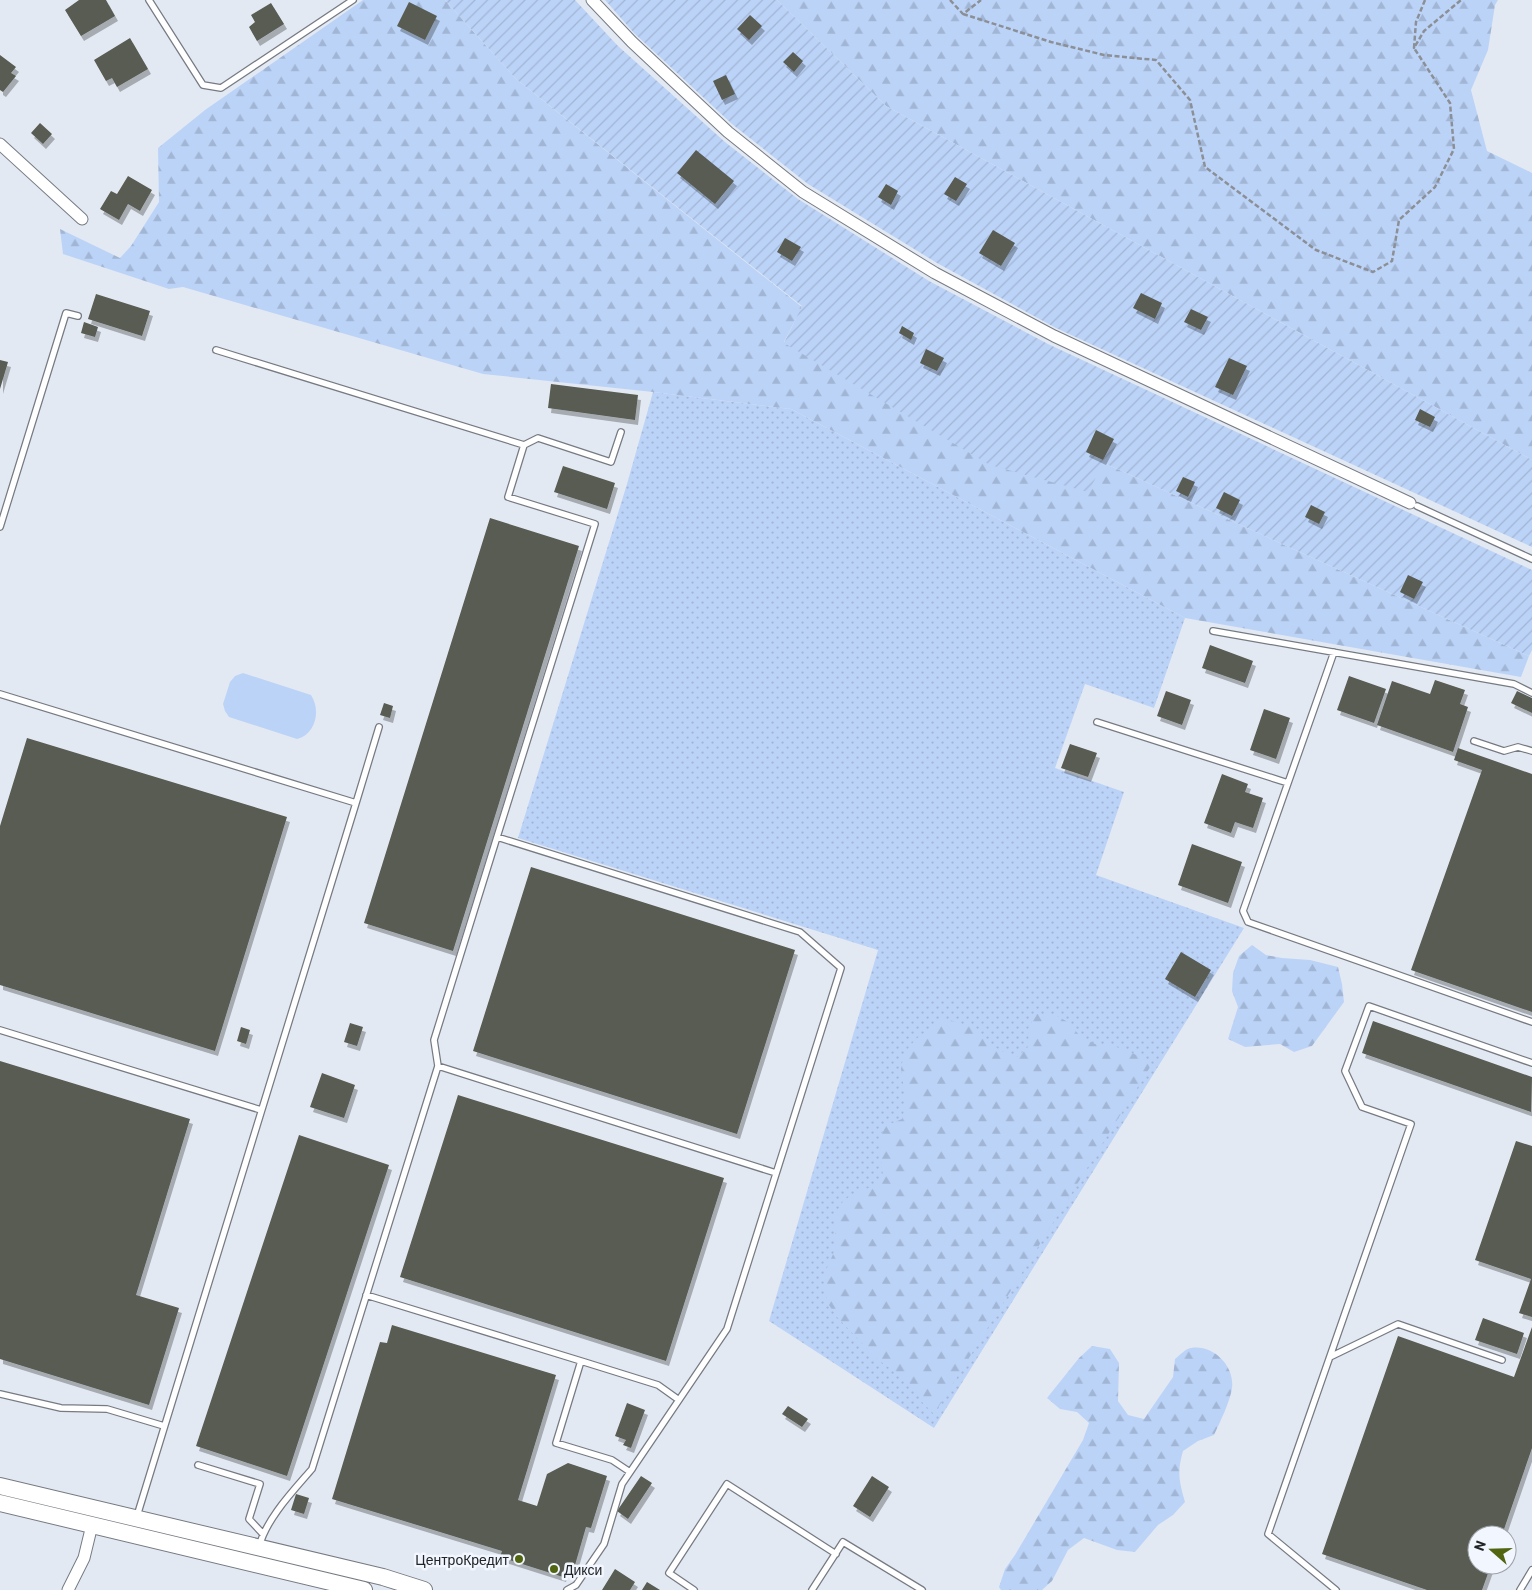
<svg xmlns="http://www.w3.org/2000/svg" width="1532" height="1590" font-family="Barlow,sans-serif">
	<defs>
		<pattern id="grass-dots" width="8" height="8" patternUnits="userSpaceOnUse" patternTransform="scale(1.25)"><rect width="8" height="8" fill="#bcd3f8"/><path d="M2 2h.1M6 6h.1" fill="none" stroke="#a1b5d5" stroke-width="1.8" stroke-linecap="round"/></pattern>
		<pattern id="forest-firs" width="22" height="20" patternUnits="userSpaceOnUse" patternTransform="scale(1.25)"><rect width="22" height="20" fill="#bcd3f8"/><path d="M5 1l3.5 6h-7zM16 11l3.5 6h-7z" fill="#a1b5d5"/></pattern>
		<pattern id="garden-furrows" width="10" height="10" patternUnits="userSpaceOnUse" patternTransform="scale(1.25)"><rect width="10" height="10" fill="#bcd3f8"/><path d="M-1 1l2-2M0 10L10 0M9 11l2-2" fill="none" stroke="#a1b5d5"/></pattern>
		<filter id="shadow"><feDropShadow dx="3" dy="5" stdDeviation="0" flood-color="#0004"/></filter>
	</defs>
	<rect width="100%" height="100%" fill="#e3e9f2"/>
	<path fill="url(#grass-dots)" d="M653 392 791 409 1185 618 1154 708 1085 684 1055 768 1124 792 1096 875 1244 928 934 1428 769 1321 878 950 518 838 627 484Z"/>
	<path fill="url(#forest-firs)" d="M363 0H445L516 79 802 307 784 342 1104 463 1529 656 1521 677 1185 618 791 409 653 392 483 374 183 287 169 289 63 254 60 229 120 258 131 246 159 202 158 148 205 110Z
		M777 0H1498L1495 5 1488 50 1471 90 1487 151 1532 173V460L886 106Z
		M1252 945 1266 955 1282 958 1310 960 1338 967 1342 984 1344 1002 1312 1046 1294 1052 1280 1044 1245 1047 1228 1039 1238 1007 1232 991 1233 973 1239 956Z
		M1036 1014H1053L1068 1022 1080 1036 1095 1044 1113 1046 1129 1051 1152 1064 934 1414 922 1402 913 1388 903 1375 888 1367 875 1357 837 1317 827 1302 825 1285 827 1268 834 1252 836 1216 843 1201 856 1192 872 1187 883 1176 879 1141 885 1126 902 1119 906 1103 901 1069 904 1053 916 1039 943 1018 976 1028 988 1042 1001 1051 1017 1057 1029 1046 1028 1029Z
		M1092 1346 1110 1349 1119 1363 1118 1401 1128 1415 1144 1419 1173 1377 1175 1359C1180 1355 1185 1349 1191 1348 1213 1344 1235 1366 1232 1388 1230 1402 1220 1422 1214 1435L1198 1441 1183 1451C1177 1472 1179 1481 1185 1502L1173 1515 1158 1525 1135 1552 1117 1550 1084 1538 1068 1550 1052 1581 1042 1590H1001L999 1587 1005 1569 1015 1555 1083 1440 1089 1423 1077 1412 1060 1409 1047 1398 1079 1358Z"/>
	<path fill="url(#garden-furrows)" d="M445 0H575L618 46 725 142 798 199 929 281 1048 344 1532 570V650L1529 656 1104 463 1088 492 990 465 784 343 802 306 516 79Z
		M605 0H777L886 106 1532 460V547L1056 328 937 263 808 184 732 124 634 33Z"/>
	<path fill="#bcd3f8" d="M243 673 311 695C321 710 316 734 297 739L229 717 225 711 223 704 230 682 235 676Z"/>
	<path fill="#585b52" filter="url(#shadow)" d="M79 0H106L115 16 81 36 65 10Z
		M409 2 437 16 425 40 397 26Z
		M271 3 284 24 257 41 249 27 255 22 251 15Z
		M750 15 762 26 749 40 737 29Z
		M130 38 148 69 117 87 112 78 106 81 94 60Z
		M793 52 803 61 794 72 783 62Z
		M0 55 16 67 11 73 16 76 3 92 0 90Z
		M726 75 735 94 722 100 713 81Z
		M40 123 52 134 43 144 31 133Z
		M696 150 734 181 715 204 677 173Z
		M128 176 152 190 140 211 128 204 119 220 100 209 111 191 117 194Z
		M955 177 967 184 956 201 944 194Z
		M886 184 898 191 891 205 878 197Z
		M993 230 1015 243 1001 266 979 253Z
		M785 238 801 247 792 261 777 252Z
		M1141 293 1162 303 1155 319 1133 308Z
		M96 294 150 311 142 336 88 319Z
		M1191 309 1208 317 1201 330 1184 322Z
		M84 322 98 327 95 337 81 333Z
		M902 326 914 333 911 340 899 333Z
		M926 349 944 358 937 371 920 363Z
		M1229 358 1247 366 1233 395 1215 387Z
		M0 360 8 362 0 389Z
		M551 384 638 395 635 420 548 408Z
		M1420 409 1435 417 1430 427 1415 420Z
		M1096 430 1114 439 1103 460 1086 452Z
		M563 466 615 483 607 509 554 492Z
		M1183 477 1195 482 1188 497 1176 491Z
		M1224 492 1240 500 1232 516 1216 508Z
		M1311 505 1325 512 1319 524 1305 517Z
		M490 518 579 546 453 951 364 923Z
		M1408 575 1423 582 1414 599 1400 592Z
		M1210 645 1253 661 1245 683 1202 668Z
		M1349 676 1386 689 1374 723 1337 710Z
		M1435 680 1465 690 1460 704 1468 707 1453 752 1377 725 1392 681 1430 694Z
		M1166 691 1191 700 1182 725 1157 716Z
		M1517 691 1532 698V713L1511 703Z
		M384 703 393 706 390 718 380 715Z
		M1264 709 1290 718 1276 759 1250 750Z
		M27 738 287 817 215 1051 0 985V826Z
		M1070 744 1097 753 1088 777 1061 768Z
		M1458 748 1532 774V1012L1411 970 1482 770 1454 760Z
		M1222 774 1248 784 1245 792 1263 798 1253 828 1235 822 1231 833 1204 823Z
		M1192 844 1242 862 1228 903 1178 885Z
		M531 867 795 950 737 1134 473 1051Z
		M1181 952 1211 970 1195 997 1165 979Z
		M1373 1021 1532 1077 1531 1112 1362 1053Z
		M350 1023 363 1027 357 1046 344 1042Z
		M241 1027 250 1030 246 1044 237 1041Z
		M0 1061 190 1119 136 1295 179 1308 149 1405 0 1359Z
		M322 1073 355 1085 344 1118 310 1107Z
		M458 1095 724 1178 666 1361 400 1277Z
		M299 1135 389 1165 287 1476 196 1446Z
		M1516 1141 1532 1146V1317L1519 1313 1531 1279 1475 1260Z
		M1483 1318 1524 1333 1517 1354 1475 1340Z
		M392 1325 556 1375 518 1500 537 1506 547 1474 568 1463 607 1476 591 1528 586 1527 573 1572 565 1569 563 1577 500 1557 502 1551 332 1499 380 1342 387 1343Z
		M1532 1327V1448L1502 1535H1477V1565H1491L1482 1590H1427L1322 1554 1398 1336 1514 1377Z
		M627 1403 645 1410 631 1448 623 1445 626 1440 615 1436Z
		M788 1406 808 1419 802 1427 782 1414Z
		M641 1476 652 1483 628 1519 617 1511Z
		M872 1476 889 1487 870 1517 853 1506Z
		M296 1494 309 1498 304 1514 291 1510Z
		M615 1569 635 1582 630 1590H602Z
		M647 1582 660 1590H642Z"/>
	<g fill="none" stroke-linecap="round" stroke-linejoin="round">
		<defs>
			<path id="lane" d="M149 0 203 85 221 88 353 0
				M216 350 524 445 508 497 595 524 497 837
				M524 445 538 438 611 462 621 432
				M1417 506 1532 559
				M0 527 66 313 78 316
				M1213 631 1514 684 1532 693
				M1334 652 1243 911 1248 922 1532 1022
				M0 694 356 803 137 1516
				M1097 722 1288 783
				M1474 741 1504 751 1518 747 1532 751
				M356 803 379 727
				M0 1030 261 1110
				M438 1066 776 1173
				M366 1295 581 1361 556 1443 612 1460 630 1472
				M1330 1357 1398 1324 1502 1360
				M581 1361 658 1385 679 1400
				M0 1394 61 1408 107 1409 164 1426
				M198 1465 260 1484 249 1519 263 1534
				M259 1547C266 1519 293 1491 312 1469L438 1066 434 1040 497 837 800 932 841 968 727 1329 622 1484 604 1544 576 1585 567 1590
				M694 1590 669 1573 727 1484 836 1554
				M812 1590 843 1542 922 1590
				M1336 1590 1268 1534 1411 1124 1362 1107 1345 1071 1369 1006 1532 1063
				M1520 1590 1532 1570"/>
			<path id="street" d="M592 0 632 42 728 132 803 192 935 273 1054 336 1410 503
				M0 144 82 219
				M68 1590 84 1558 92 1525"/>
			<path id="secondary" d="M0 1486 383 1577 424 1590
				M0 1503 364 1590"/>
		</defs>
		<use href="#lane" stroke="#767b83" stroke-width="8"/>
		<use href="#street" stroke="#767b83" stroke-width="13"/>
		<use href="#secondary" stroke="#767b83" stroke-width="18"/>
		<path stroke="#8b8f96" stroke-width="2.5" stroke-dasharray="5 2.5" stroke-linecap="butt" d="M950 0 963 14 981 0
			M1425 0 1416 22 1414 48 1424 31 1461 0
			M963 14 1051 42 1104 55 1156 60 1190 100 1205 167 1316 250 1373 272 1392 261 1399 220 1435 187 1454 149 1450 103 1414 48"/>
		<use href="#lane" stroke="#fff" stroke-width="5.5"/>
		<use href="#street" stroke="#fff" stroke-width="11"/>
		<use href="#secondary" stroke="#fff" stroke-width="16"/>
	</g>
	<g fill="#516511" stroke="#f2f6fe" stroke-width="2">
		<circle cx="519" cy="1559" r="5"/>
		<circle cx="554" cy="1569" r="5"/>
	</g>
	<g text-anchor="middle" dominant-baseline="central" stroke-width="5" stroke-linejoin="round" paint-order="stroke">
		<g font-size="14" fill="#212427" stroke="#f2f6fe" text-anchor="end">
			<text x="509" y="1559">ЦентроКредит</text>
			<text x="564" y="1569" text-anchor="start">Дикси</text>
		</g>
	</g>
	<g transform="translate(1492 1550) rotate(290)"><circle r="24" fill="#f2f6fe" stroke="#9ea2a8"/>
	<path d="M0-4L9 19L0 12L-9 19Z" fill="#516511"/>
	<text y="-8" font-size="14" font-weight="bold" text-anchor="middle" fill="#212427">N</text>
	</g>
</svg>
